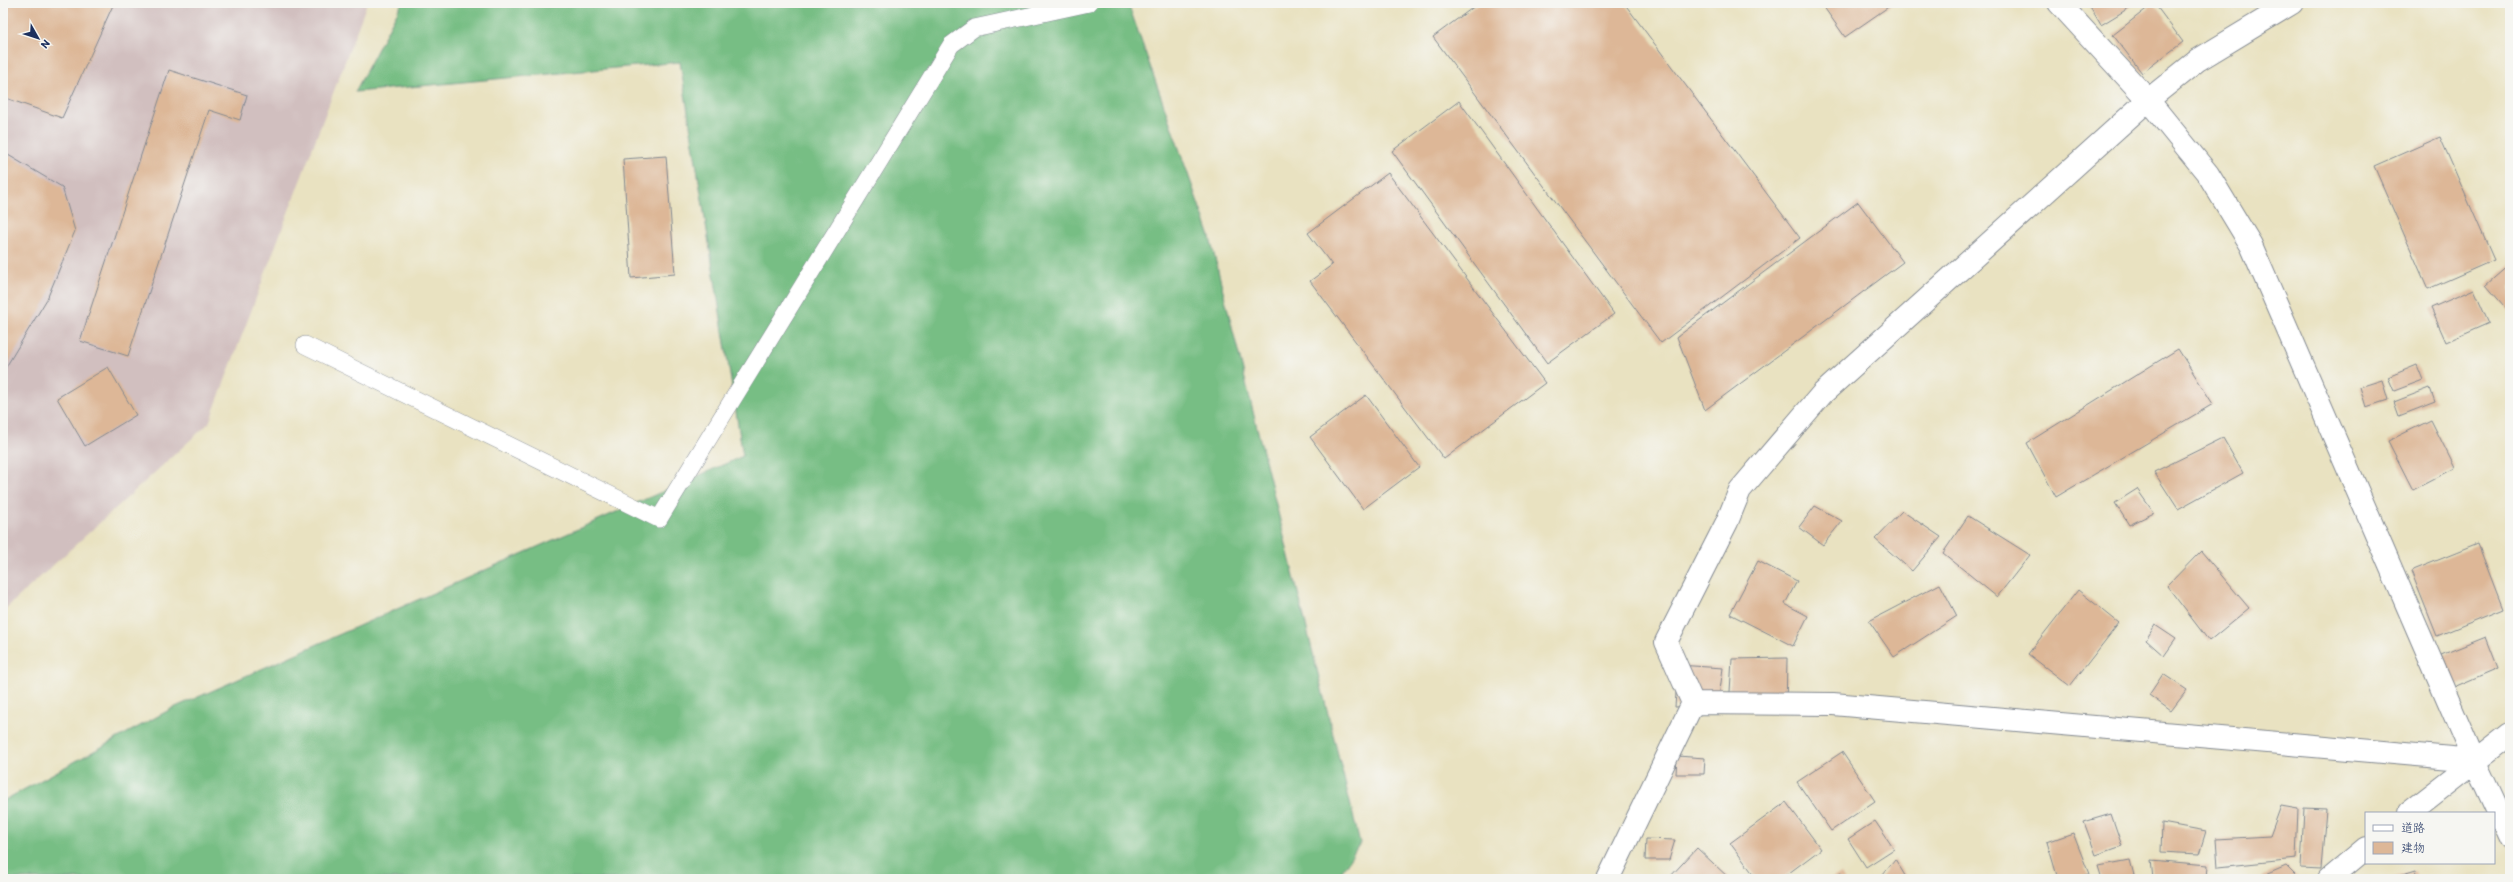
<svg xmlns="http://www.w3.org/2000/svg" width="2513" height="882" font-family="Itim,'Klee One',sans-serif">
	<rect width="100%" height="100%" fill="#f6f6f2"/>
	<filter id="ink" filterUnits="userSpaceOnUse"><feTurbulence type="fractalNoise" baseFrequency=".025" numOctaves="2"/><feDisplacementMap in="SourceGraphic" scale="8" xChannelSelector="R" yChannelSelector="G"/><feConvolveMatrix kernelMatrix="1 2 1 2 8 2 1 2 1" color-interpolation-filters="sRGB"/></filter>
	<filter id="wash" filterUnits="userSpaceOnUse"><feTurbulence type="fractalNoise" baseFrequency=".012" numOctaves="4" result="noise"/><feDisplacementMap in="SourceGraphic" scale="16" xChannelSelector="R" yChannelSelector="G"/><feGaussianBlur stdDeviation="0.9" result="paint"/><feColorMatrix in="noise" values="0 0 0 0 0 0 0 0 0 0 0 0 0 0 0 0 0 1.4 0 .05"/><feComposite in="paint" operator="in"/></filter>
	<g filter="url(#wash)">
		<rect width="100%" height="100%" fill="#e9e2c1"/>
		<path fill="#d1bfbf" d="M3 3H367L209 423 3 611Z"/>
		<path fill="#77be84" stroke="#497671" d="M402 3H1128L1209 234 1360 843 1337 879H3V801L171 709 743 456 680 62 355 92Z"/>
		<g id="blocks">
			<path fill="#ddb797" d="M3 3H114L62 118 3 97Z
				M1479 3H1624L1800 238 1661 343 1433 37Z
				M1821 3H1894L1845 37Z
				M2088 3H2137L2101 25Z
				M2154 3 2183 42 2142 73 2113 35Z
				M169 70 247 95 240 120 209 110 128 356 80 341Z
				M1459 101 1614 314 1547 363 1392 151Z
				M2440 137 2494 260 2428 289 2374 166Z
				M3 152 62 187 75 231 47 299 3 372Z
				M666 156 675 274 631 278 623 159Z
				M1388 173 1545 383 1444 459 1310 281 1332 265 1308 233Z
				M1858 202 1903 262 1705 410 1677 337Z
				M2510 264V313L2486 285Z
				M2474 289 2489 323 2446 342 2431 308Z
				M2178 349 2213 404 2056 497 2027 443Z
				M2417 365 2423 380 2394 391 2388 377Z
				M108 367 136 415 85 446 57 398Z
				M2382 380 2388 400 2366 407 2360 387Z
				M2430 388 2435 402 2399 416 2394 402Z
				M1366 395 1419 467 1363 509 1310 437Z
				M2431 420 2455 468 2413 490 2388 441Z
				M2223 438 2243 473 2178 509 2154 472Z
				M2137 489 2154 513 2129 525 2115 503Z
				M1815 506 1842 521 1823 545 1799 527Z
				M1902 511 1941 537 1912 571 1875 539Z
				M1968 516 2030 555 1997 597 1943 553Z
				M2478 544 2503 609 2437 636 2411 571Z
				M2201 551 2249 608 2209 641 2167 586Z
				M1758 561 1797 581 1785 604 1808 616 1793 646 1730 614Z
				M1940 584 1957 616 1894 657 1869 621Z
				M2078 590 2119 623 2070 686 2028 654Z
				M2155 625 2176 639 2164 656 2146 640Z
				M2486 637 2498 668 2454 687 2441 655Z
				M1787 658 1786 711 1729 708 1732 659Z
				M1678 665 1723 668 1718 705 1675 707Z
				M2163 674 2187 690 2171 711 2149 695Z
				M1842 752 1875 801 1831 831 1797 782Z
				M1677 756 1705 758 1704 774H1676Z
				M1786 802 1821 849 1781 879H1757L1730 843Z
				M2281 806 2298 809 2296 859 2218 867 2216 839 2270 836Z
				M2304 808 2326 809 2321 869 2301 868Z
				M2111 814 2122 846 2096 855 2084 822Z
				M1875 821 1894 849 1866 867 1848 839Z
				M2162 823 2206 831 2199 854 2161 852Z
				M2073 833 2089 874 2070 879H2058L2047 842Z
				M1646 839 1675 840 1669 860H1645Z
				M1697 848 1730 879H1668Z
				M1895 859 1907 879H1879Z
				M2130 860 2135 879H2102L2098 866Z
				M2151 860 2208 865 2207 879H2153Z
				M2286 866 2299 879H2256Z
				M2415 871 2417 879H2389Z
				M1841 873 1845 879H1831Z"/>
		</g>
	</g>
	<g filter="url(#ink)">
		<use href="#blocks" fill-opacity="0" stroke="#828890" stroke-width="1"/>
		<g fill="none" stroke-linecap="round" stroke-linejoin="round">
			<defs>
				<path id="lane" d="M305 345 659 519 951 45 974 28 1089 3"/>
				<path id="street" d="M1693 703 1833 704 2474 760
					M1608 879 1693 703 1666 642 1727 522 1740 490 1822 394 2148 100 2198 60 2292 3"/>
				<path id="secondary" d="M2059 3 2148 100 2208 174 2251 245 2474 760 2510 838
					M2409 813 2510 734
					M2329 879 2366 848"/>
			</defs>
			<use href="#lane" stroke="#828890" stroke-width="18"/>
			<use href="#street" stroke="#828890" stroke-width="24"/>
			<use href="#secondary" stroke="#828890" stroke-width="24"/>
			<use href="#lane" stroke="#fff" stroke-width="17"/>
			<use href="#street" stroke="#fff" stroke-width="22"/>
			<use href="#secondary" stroke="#fff" stroke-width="22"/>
		</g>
	</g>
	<rect width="2513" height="882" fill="none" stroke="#f6f6f2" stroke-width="16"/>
	<rect x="2365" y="812" width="130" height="52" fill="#f6f6f2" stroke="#9ea6b7"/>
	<rect x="2373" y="825" width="20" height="6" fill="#ffffff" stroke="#9ea6b7"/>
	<text x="2401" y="832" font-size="12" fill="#1b2f5e">道路</text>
	<rect x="2373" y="842" width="20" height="12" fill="#ddb797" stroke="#9ea6b7"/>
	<text x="2401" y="852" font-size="12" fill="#1b2f5e">建物</text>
	<g transform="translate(38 38) rotate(129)" stroke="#f6f6f2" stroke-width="3" paint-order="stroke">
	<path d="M0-3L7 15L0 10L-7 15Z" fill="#1b2f5e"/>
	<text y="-6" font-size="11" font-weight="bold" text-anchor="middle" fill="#1b2f5e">N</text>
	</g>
</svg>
